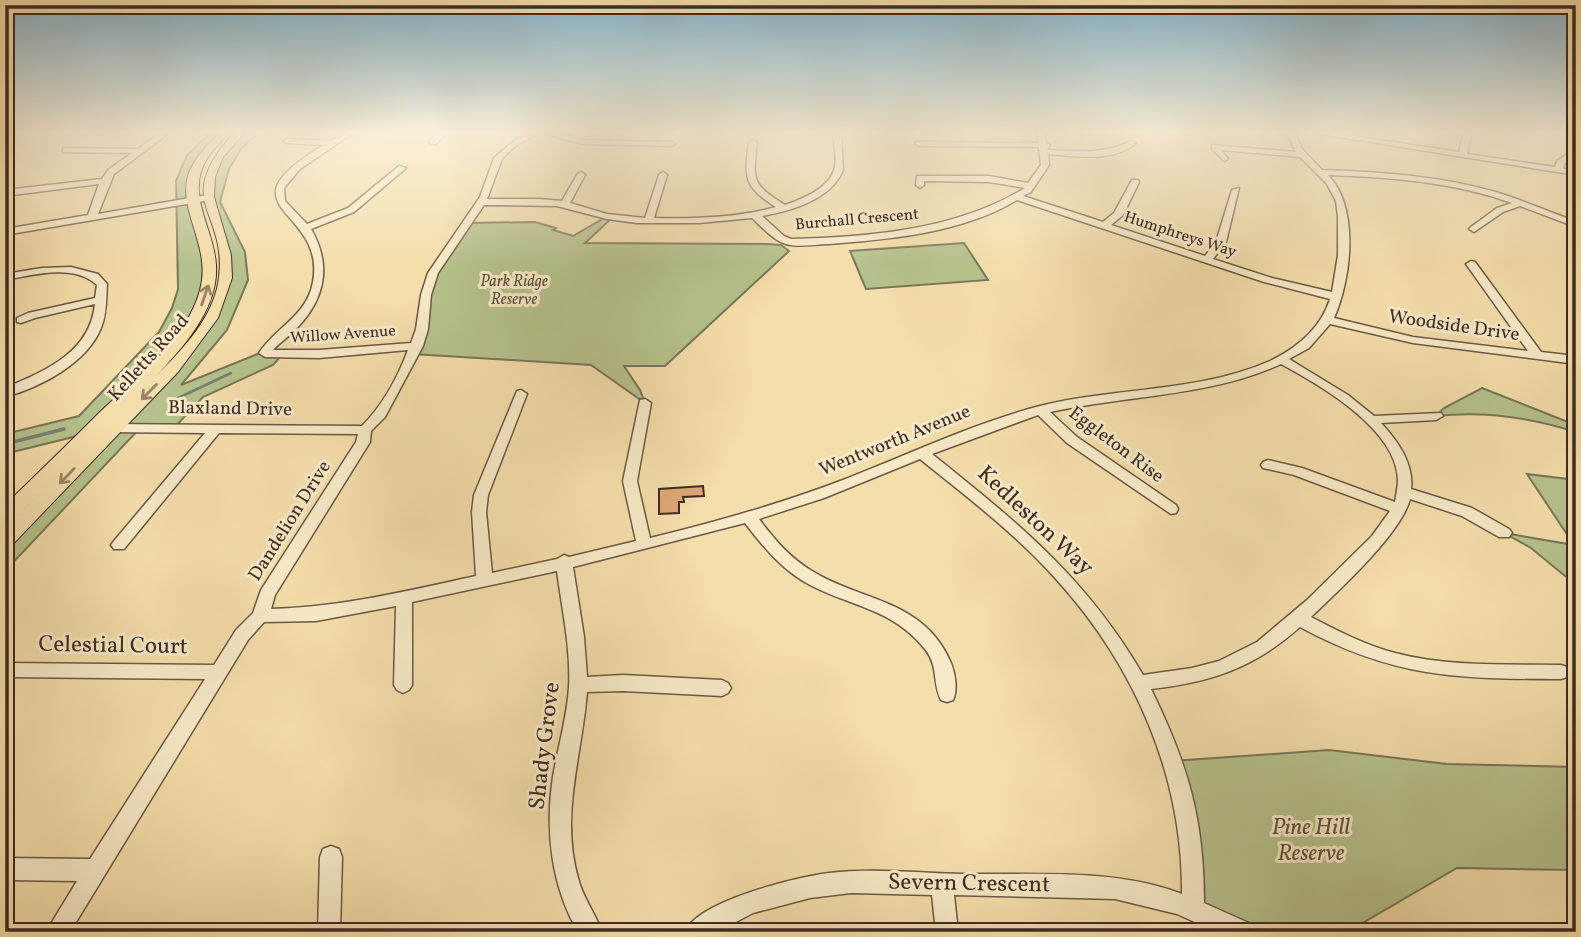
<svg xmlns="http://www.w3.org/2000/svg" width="1581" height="937" font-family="Vollkorn,serif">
	<rect width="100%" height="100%" fill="#f4deab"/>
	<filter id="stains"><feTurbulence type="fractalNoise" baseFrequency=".00286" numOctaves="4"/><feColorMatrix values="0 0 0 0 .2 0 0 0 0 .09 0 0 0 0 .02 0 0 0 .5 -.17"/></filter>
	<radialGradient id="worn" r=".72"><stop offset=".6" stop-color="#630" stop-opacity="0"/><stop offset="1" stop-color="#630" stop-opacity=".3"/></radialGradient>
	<path fill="#b6c28d" stroke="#7a7658" stroke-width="2" d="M210 133H224L193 177 210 255 192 322 89 433 5 454V434L79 416 159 332 172 308 178 289 176 181 187 155Z
		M239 133H257L241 149 229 169 220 202 245 252 248 280 227 330 181 385 265 351 282 355 273 365 203 397 174 428 141 427 5 571V540L183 357 226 281 209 177Z
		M606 217 612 218 585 243 766 244 781 245 789 251 665 366H624L640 390 645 403 591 365 413 354 426 295 465 223 535 222 556 228 553 230 573 236Z
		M964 243 988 280 866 289 850 251Z
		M1482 388 1568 422 1576 427V432C1532 418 1482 411 1436 416L1444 408Z
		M1527 474 1576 480V585L1531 548 1504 533 1574 545Z
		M1329 750 1447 764 1576 767V870L1457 868 1347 932H1243L1193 908 1173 761Z"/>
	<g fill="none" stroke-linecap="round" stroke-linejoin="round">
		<path stroke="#768274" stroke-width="2.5" d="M176 399 231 373"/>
		<path stroke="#768274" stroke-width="3.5" d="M5 444 64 429"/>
	</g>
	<path fill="#dda779" stroke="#3e2b22" stroke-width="2" d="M703 486 704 496 683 497 684 502H679V513L659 514V489Z"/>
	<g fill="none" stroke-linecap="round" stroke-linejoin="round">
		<defs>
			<path id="minor" d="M8 133H18L5 140V135Z
				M160 133H169L114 174 98 214 207 195 211 198 210 200 5 235V229L88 215 99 184 5 196V190L102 179 108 170 132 153 66 152H63V148L138 149Z
				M344 133H353L300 169 284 188 285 201 307 224 348 208 399 166 406 168 354 212 311 229C332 265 325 299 297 328 290 336 280 342 273 350H319L411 343 416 329 421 295 428 273 480 197 494 158 515 140 528 133H539L515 146 502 159 487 199H539L562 201 577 175 581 172 585 175 570 203 607 214 645 218 659 175 663 172 667 175 654 218C694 219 737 218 776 207 744 187 744 178 749 142L753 140 757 142C753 180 751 184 785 205 803 199 832 187 835 166 837 155 834 144 833 133H841L843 170C831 200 790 211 762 216L784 236 791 239C871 237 956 230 1025 188L989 182 924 181V185L920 188 916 185 917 176H989L1028 183 1041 165 1039 147 919 146 915 144 916 142 1038 143 1037 133H1045L1046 143 1050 145 1047 150C1081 151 1100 155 1132 141L1136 143C1114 163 1075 156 1048 154L1049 165 1031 192 1023 196 1103 222 1114 213 1132 180H1138L1139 182 1123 215 1111 225 1205 256 1216 242 1232 190 1239 188 1226 242 1213 259 1272 278 1332 292 1338 255V217L1336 201 1327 184 1300 157 1221 150 1228 159 1224 161 1212 149V145L1296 152 1287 133H1295L1302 149 1322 170C1382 172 1442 176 1499 193 1525 201 1550 213 1576 221V227L1520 206 1503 212 1474 232 1469 229 1471 227 1497 208 1512 203C1453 182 1390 177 1328 175 1360 208 1351 280 1334 318L1413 337 1528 351 1466 264 1471 261 1475 262 1541 352 1576 356V364L1413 343 1330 324 1309 348 1289 359 1348 395 1374 416 1441 413 1443 416 1436 420 1381 423C1398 441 1414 464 1411 489L1472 508 1509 529 1512 533 1509 537H1499L1462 516 1410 499C1401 534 1338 591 1311 617 1338 631 1365 645 1395 653 1448 667 1506 664 1561 665L1567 667 1570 672 1567 677 1561 679C1458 679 1394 678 1300 627 1254 668 1211 682 1151 689 1188 765 1204 818 1204 903L1251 924 1254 932H1217L1177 914 1115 899 954 895 958 932H936L932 895 851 893 810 898 753 913 717 932H685C697 901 797 877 829 873 872 868 918 873 961 874 1032 875 1115 868 1182 894 1183 776 1135 666 1056 579 1016 534 967 497 920 459L824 498 759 519C774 539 790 558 812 571 862 602 924 599 951 663 955 673 958 690 953 700L947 702 941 700C932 682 939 667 925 649 893 609 853 607 812 586 784 572 764 548 745 523L573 567 584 637 587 677 623 675 722 680 728 683 731 688 728 693 722 696 623 691 587 692C582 756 560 814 578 878 583 898 595 913 602 932H578C551 885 545 830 553 777 558 747 567 718 569 687 571 648 562 609 557 571L412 602V685L409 690 403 693 397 690 394 685 396 606 316 621 264 622 248 640 70 932H46L77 881 5 880V858L90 859 205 679 5 677V663L214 665 236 630 253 613 261 590 356 442 358 434 219 433 124 549H114L111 545 114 541 205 433 106 432 99 428 106 424 362 426C382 406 398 377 408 350L319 358 265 357 259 353C276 327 307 316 313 282 327 207 215 210 324 145L287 143 283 141 287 139 331 141ZM1017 200 1264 282 1330 299C1321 328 1297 348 1270 361 1197 393 1112 387 1036 407 970 425 907 455 843 480 780 504 716 522 650 538L637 481 651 403 645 399 640 400 623 481 636 541 569 557 564 555 557 559 492 573 486 512 488 495 527 394 521 390 517 391 474 495 472 512 476 576C407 591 341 607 271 609L275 595 370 442 371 431 385 417 423 346 428 329 431 295 438 273 484 205 557 206 607 219 637 223H699L752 218C762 227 773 240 786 244 799 248 816 244 829 244 892 239 962 233 1017 200ZM1281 364C1320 385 1397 429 1398 480 1398 487 1396 495 1395 502L1302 468 1268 460 1263 462 1261 465 1263 468 1294 475 1390 511 1372 536 1307 600 1257 642 1219 661 1192 668 1143 675C1086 577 1018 523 932 454L1038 415 1067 443 1171 514 1176 513 1178 509 1176 505 1077 437 1050 412C1126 395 1209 397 1281 364Z
				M438 133H447L436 144H430V140Z
				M543 133H557L583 140 671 142 675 144 671 146 583 144Z
				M1314 133H1333L1459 152 1464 133H1472L1467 154 1555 167 1557 161 1576 148V154L1564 164 1563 169 1576 170V175Z
				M71 267 98 274 107 284C106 298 107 314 101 328 87 363 41 387 5 397V388C45 371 90 353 95 304L35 318 21 323 17 322V318L28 313 95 298 97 285C74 263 33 275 5 280V274L42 268Z
				M331 846 339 849 342 857 340 932H318L320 857 323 849Z"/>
			<path id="major" d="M219 133H229C222 141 213 149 208 157 184 194 214 227 216 265 219 308 184 346 157 375 183 349 215 316 219 277 227 210 171 202 234 133H244L223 157 215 177 214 197 231 255 232 278 218 318 178 372 12 545 5 547V528L156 376 12 521 5 522V505C37 474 69 443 100 412 137 377 186 341 200 290 212 247 178 212 188 176 193 159 207 146 219 133Z"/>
		</defs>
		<use href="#minor" stroke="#6c5844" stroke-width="3"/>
		<use href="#major" stroke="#3e2b22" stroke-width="2"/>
		<use href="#minor" fill="#f8eac8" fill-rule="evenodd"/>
		<use href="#major" fill="#f4deab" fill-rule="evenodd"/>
	</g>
	<defs><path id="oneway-shaft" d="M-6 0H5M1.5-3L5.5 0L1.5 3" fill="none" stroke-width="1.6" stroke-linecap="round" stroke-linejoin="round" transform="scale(1.75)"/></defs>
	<g stroke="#998466">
		<use href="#oneway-shaft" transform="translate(205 295) rotate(-71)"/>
		<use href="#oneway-shaft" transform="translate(149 392) rotate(135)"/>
		<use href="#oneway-shaft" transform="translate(67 476) rotate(134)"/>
	</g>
	<linearGradient id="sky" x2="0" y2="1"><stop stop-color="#89b7cf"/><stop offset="0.5" stop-color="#faf0d9"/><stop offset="1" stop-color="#faf0d9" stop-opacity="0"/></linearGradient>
	<rect width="1581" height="264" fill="url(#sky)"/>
	<g text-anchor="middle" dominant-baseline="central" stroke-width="6" stroke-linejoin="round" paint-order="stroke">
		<g font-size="16" fill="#3e2b22" stroke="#f8eac8">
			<text transform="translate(857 220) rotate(-5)">Burchall Crescent</text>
			<text transform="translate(1180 235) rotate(18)">Humphreys Way</text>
			<text transform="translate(343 335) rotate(-4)">Willow Avenue</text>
		</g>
		<g font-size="16" font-style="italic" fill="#5c513d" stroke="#f8eac8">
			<text x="514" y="282">Park Ridge<tspan x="514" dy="18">Reserve</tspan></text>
		</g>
		<g font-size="19" fill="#3e2b22" stroke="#f8eac8">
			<text transform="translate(1454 326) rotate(8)">Woodside Drive</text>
			<text transform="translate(149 358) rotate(-48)">Kelletts Road</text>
			<text transform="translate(230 409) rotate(1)">Blaxland Drive</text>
			<text transform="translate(895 441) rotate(-22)">Wentworth Avenue</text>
			<text transform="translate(1116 445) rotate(37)">Eggleton Rise</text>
			<text transform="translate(290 521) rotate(-58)">Dandelion Drive</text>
		</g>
		<g font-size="23" fill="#3e2b22" stroke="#f8eac8">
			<text transform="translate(1035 521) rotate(43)">Kedleston Way</text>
			<text transform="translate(113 646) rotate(1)">Celestial Court</text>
			<text transform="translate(545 746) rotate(-83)">Shady Grove</text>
			<text transform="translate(969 884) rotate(1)">Severn Crescent</text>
		</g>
		<g font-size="23" font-style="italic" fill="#5c513d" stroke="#f8eac8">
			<text x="1311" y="828">Pine Hill<tspan x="1311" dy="26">Reserve</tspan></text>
		</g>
	</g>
	<rect width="1581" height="937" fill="none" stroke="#f4deab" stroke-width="28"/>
	<rect x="7" y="7" width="1567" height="923" fill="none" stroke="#3e2b22" stroke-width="3.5"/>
	<rect x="14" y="14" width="1553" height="909" fill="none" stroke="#3e2b22" stroke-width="2"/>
	<rect width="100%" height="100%" filter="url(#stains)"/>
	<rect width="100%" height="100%" fill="url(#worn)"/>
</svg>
